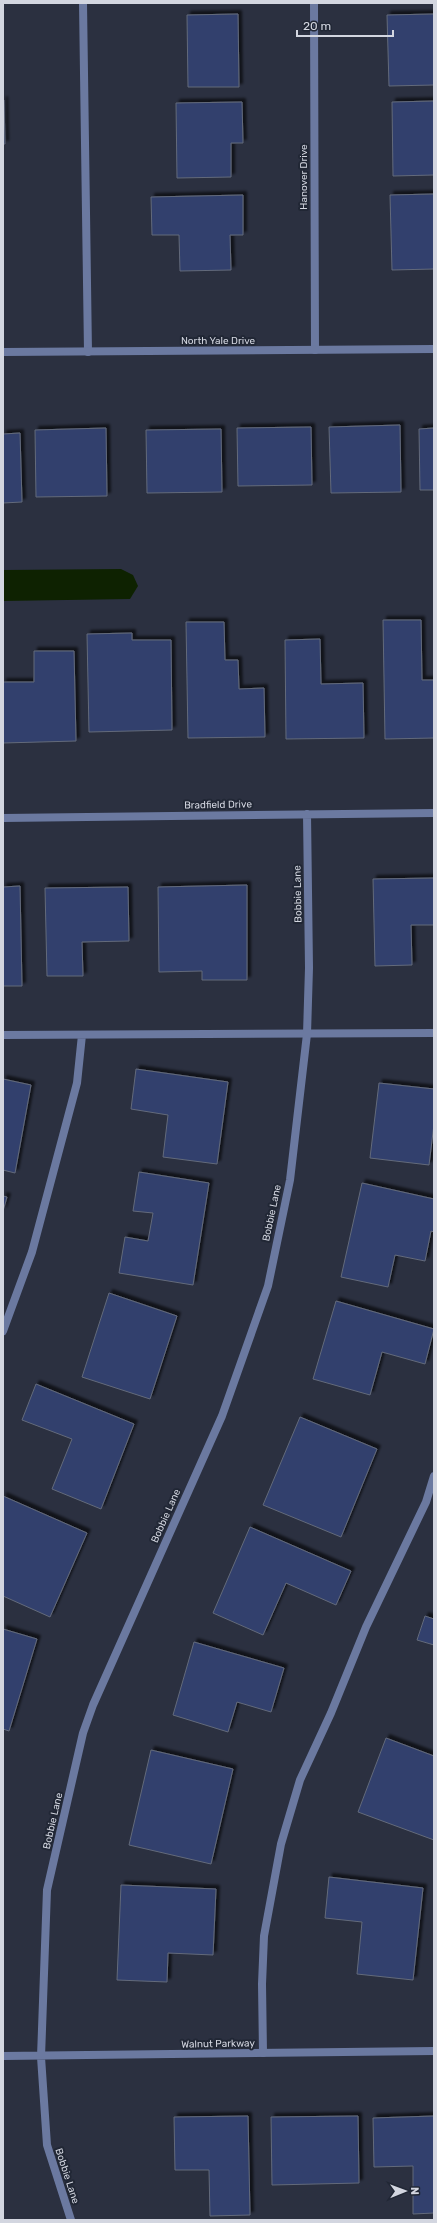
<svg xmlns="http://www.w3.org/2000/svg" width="437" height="2223" font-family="Rubik,sans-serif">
	<defs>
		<filter id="shadow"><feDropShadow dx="3.5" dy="-3.5" stdDeviation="1" flood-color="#0009"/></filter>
	</defs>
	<rect width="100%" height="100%" fill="#2b3040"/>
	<path fill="#0e2201" d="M121 569 133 575 138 586 130 599 3 601V570Z"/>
	<path fill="#31406d" stroke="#636a7b" filter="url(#shadow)" d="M238 14 239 87H188L187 15Z
		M434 14V85L389 86 387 15Z
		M3 100H4L5 144H3Z
		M434 101V175L393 176 392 102Z
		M242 102 243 143H231V177L177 178 176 103Z
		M434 194V269L392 270 390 195Z
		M243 195V235H230L231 270 180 271 179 235H152L151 197Z
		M400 425 401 492 331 493 329 427Z
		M311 427 312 485 238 486 237 428Z
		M106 428 107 496 36 497 35 430Z
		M434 428V490H420L419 429Z
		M221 429 222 492 147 493 146 430Z
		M20 433 22 502 3 503V434Z
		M383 620H421L422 680H434V738L385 739Z
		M186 622H224L225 660H238L239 689 264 688 265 737 188 738Z
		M132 633V640H171L172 730 89 732 87 634Z
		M320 639 321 684 363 683 364 738 286 739 285 640Z
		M34 651H74L76 741 3 743V682H34Z
		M434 878V925H411L412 965 375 966 373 879Z
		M247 885V980H202V971L159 972 158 887Z
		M20 886 22 986H3V887Z
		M128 887 129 941 82 942 83 976H47L45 888Z
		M136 1069 228 1082 217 1164 163 1157 168 1115 131 1109Z
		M3 1079 31 1085 15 1173 3 1170Z
		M379 1083 434 1089V1124L429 1165 370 1158Z
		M139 1172 209 1183 193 1285 119 1273 125 1237 148 1241 153 1213 133 1211Z
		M362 1183 434 1199V1232L431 1231 425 1261 395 1255 388 1287 341 1277Z
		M3 1196 7 1197 3 1211Z
		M109 1293 177 1316 150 1399 82 1377Z
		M336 1301 434 1329 425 1364 382 1352 370 1395 313 1379Z
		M36 1384 134 1424 101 1509 52 1489 72 1439 22 1420Z
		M300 1417 377 1449 341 1537 263 1505Z
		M3 1496 87 1533 50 1617 3 1596Z
		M250 1527 351 1571 336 1605 286 1583 263 1635 213 1613Z
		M425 1616 434 1619V1645L417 1640Z
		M3 1629 37 1639 9 1731 3 1729Z
		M194 1642 284 1668 271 1712 237 1702 228 1732 173 1715Z
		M386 1738 434 1756V1840L358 1812Z
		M151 1750 233 1769 211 1864 129 1845Z
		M329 1877 423 1888 413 1980 357 1974 362 1922 325 1918Z
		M121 1885 216 1889 213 1955 168 1953 167 1982 117 1980Z
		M248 2116 250 2215 210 2216 209 2170H175L174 2117Z
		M358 2116 359 2183 272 2185 271 2117Z
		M434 2116V2213L413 2214V2166L374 2167 373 2118Z"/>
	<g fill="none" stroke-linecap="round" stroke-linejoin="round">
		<path stroke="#6b79a0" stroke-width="8" d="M83 3 88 352
			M3 1035 434 1033
			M3 1331 32 1252 77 1083 82 1035
			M263 2053 262 1984 264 1936 281 1844 300 1780 331 1713 366 1627 426 1502 434 1476"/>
		<path stroke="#6b79a0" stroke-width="8" d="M314 3 315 350
			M3 818 434 813
			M3 2056 434 2051
			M71 2220 47 2145 41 2057 47 1890 83 1733 93 1705 222 1416 268 1286 290 1180 307 1034 309 968 307 814"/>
		<path stroke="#6b79a0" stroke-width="8" d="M3 352 434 349"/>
	</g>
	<g text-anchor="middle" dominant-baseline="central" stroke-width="4" stroke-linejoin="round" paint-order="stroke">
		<g font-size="10" fill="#d3d6e0" stroke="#212735">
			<text transform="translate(304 177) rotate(-90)">Hanover Drive</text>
			<text x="218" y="341">North Yale Drive</text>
			<text transform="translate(218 805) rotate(-1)">Bradfield Drive</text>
			<text transform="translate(298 894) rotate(-91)">Bobbie Lane</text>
			<text transform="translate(272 1213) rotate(-78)">Bobbie Lane</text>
			<text transform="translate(166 1516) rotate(-66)">Bobbie Lane</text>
			<text transform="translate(53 1821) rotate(-77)">Bobbie Lane</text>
			<text transform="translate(218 2044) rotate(-1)">Walnut Parkway</text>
			<text transform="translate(67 2176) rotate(72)">Bobbie Lane</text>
		</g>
	</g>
	<rect width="437" height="2223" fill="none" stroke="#d3d6e0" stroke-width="8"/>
	<g transform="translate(405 2191) rotate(89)" stroke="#212735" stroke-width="3" paint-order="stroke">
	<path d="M0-3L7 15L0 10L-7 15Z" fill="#d3d6e0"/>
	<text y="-6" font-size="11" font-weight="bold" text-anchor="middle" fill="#d3d6e0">N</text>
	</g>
	<path d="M297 30v6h96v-6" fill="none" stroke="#d3d6e0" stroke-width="2"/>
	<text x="303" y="30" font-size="12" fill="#d3d6e0" stroke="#212735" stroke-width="3" paint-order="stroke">20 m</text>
</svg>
